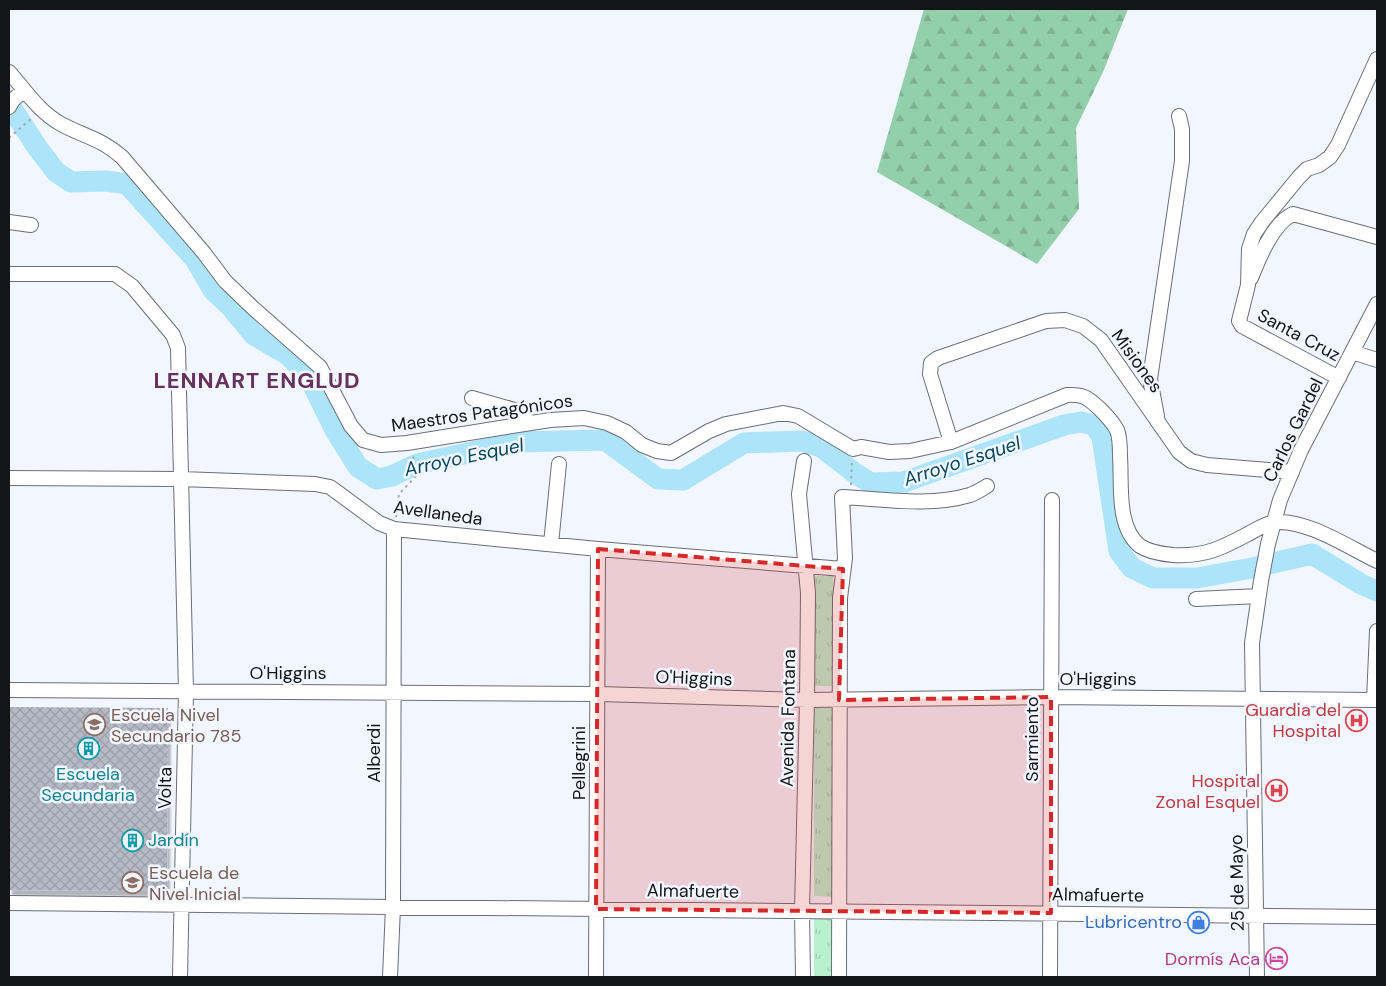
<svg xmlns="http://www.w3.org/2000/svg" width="1386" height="986" font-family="'DM Sans',sans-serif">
	<defs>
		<pattern id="grass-tufts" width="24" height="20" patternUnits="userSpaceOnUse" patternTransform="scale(1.25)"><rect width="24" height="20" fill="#b8f1cd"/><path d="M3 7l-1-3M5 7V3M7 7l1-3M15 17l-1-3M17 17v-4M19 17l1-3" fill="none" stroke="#9dceaf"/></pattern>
		<pattern id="forest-firs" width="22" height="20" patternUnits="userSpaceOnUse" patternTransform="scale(1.25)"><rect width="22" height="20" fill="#93cfaa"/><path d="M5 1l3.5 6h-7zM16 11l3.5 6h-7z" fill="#7eb192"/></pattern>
		<pattern id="building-cross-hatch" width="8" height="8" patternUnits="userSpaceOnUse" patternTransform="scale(1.25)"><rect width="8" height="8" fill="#b6bac5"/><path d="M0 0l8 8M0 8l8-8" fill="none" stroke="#9c9fa9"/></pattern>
		<filter id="shadow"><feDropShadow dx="3" dy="5.5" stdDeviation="1" flood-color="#0004"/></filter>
	</defs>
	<rect width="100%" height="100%" fill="#f2f6ff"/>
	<path fill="url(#grass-tufts)" d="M814 576H833V686H813Z
		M814 707H834L833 897 814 896Z
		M814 918H834L833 977H814Z"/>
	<path fill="url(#forest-firs)" d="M924 9H1128L1103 72 1076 128 1079 209 1037 264 877 172Z"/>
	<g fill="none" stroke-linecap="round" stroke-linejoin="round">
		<path stroke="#ace4fa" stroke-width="21" d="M9 104 37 147 56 172 71 182 106 181 127 184 195 259 213 290 230 306 254 335 288 355 308 375 335 430 358 467 377 479 392 476 417 464 518 442 605 440 658 479 683 480 744 443 802 441 821 447 856 474 871 483 904 482 1064 425 1081 422 1094 425 1102 437 1119 551 1132 568 1153 578H1197L1252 568 1312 554 1361 584 1377 591"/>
	</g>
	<path fill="url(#building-cross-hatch)" filter="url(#shadow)" d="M9 707 168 708 167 891 9 890Z"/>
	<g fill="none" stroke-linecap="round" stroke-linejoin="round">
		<defs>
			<path id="minor" d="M9 72C25 90 39 112 61 124 83 136 102 139 122 157L204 253 225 281 253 308 320 367 351 426 363 440 381 445 407 443 550 420 584 418 607 423 626 432 642 445 657 451 671 453 709 431 726 424 783 413 798 416 853 449 861 447 889 452 910 451 951 442 1067 395C1084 394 1088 398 1100 409 1106 415 1113 422 1117 430 1120 437 1120 448 1120 456 1122 484 1116 527 1140 546 1149 552 1162 554 1173 555 1204 557 1222 548 1248 534 1256 530 1267 522 1276 522 1308 520 1348 547 1377 561
				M9 107 13 100 24 90
				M9 222 31 225
				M9 274H115L132 286 173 335 178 348 186 691 180 977
				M1251 278C1259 258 1273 223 1293 214L1377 237
				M1352 352 1377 360
				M1339 378 1242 326 1239 321 1248 285 1249 249 1254 234 1262 222 1299 177 1307 169 1319 165 1330 157 1338 145 1377 59
				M472 398 518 411 530 423
				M1157 416 1150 379 1182 161V129L1179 116
				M951 442 930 374 931 363 938 358 1046 321 1065 320 1083 326 1101 340 1179 452 1191 461 1207 465 1292 472
				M9 478 181 479 315 484 330 487 379 523 394 529 598 549 843 569
				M551 544 559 464
				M1196 599 1259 596
				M9 690 598 694 807 700 1051 697 1377 700
				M1374 700 1377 631
				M9 903 1377 917
				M390 977 393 907 394 529
				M596 977 598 549
				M803 977 802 911 807 700 808 593 799 494 804 461
				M839 977 840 598 845 558 842 497C884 499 929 507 970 495 976 493 982 489 987 486
				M1050 977 1052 500
				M1257 977 1252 643 1261 581 1268 544 1280 500 1301 450 1377 304"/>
		</defs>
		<use href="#minor" stroke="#6a6e77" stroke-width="16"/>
		<path stroke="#a5a9b0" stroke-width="2" stroke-dasharray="2.5 4" stroke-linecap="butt" d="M9 138 32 118
			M851 485 852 461
			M396 517 399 494 416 476 413 454"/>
		<use href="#minor" stroke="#fff" stroke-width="14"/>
	</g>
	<path fill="#d62828" fill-opacity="0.2" stroke="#d62828" stroke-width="4" stroke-dasharray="10 6" stroke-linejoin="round" d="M598 549 843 569 839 700 1051 697V913L596 909Z"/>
	<defs>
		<symbol id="hospital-ring" viewBox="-11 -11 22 22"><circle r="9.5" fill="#f2f6ff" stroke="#e0444e" stroke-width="1.5"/><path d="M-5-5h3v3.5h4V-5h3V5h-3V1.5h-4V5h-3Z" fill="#e0444e"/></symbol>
		<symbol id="school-ring" viewBox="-11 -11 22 22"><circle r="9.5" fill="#f2f6ff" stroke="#8d6e63" stroke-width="1.5"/><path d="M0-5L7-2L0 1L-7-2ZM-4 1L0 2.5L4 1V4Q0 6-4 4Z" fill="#8d6e63"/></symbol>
		<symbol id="building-ring" viewBox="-11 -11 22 22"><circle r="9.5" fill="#f2f6ff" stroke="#0f9aa8" stroke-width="1.5"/><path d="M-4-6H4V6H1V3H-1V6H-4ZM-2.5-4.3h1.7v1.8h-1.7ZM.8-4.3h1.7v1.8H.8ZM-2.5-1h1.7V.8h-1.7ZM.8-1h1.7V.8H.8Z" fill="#0f9aa8"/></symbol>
		<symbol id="shop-ring" viewBox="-11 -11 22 22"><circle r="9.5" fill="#f2f6ff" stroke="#3f7fe0" stroke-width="1.5"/><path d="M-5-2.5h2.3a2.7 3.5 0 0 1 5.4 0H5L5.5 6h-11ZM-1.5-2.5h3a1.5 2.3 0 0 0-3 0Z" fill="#3f7fe0"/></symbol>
		<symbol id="hotel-ring" viewBox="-11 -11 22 22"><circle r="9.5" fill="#f2f6ff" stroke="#d1479c" stroke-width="1.5"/><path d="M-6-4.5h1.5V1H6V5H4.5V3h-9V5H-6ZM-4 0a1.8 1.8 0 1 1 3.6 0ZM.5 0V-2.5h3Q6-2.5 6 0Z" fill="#d1479c"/></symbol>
	</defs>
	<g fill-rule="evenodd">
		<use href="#hospital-ring" x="1344" y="708" width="25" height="25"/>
		<use href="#school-ring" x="82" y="712" width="25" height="25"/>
		<use href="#building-ring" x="76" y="736" width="25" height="25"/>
		<use href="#hospital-ring" x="1264" y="778" width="25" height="25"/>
		<use href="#building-ring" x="120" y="828" width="25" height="25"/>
		<use href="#school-ring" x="120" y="870" width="25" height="25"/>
		<use href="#shop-ring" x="1186" y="910" width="25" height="25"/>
		<use href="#hotel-ring" x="1264" y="946" width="25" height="25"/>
	</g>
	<g text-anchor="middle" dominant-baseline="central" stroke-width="5" stroke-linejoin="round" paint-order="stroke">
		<g font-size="18" fill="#131519" stroke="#f2f6ff">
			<text transform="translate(1299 335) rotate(28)">Santa Cruz</text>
			<text transform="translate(1137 361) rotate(54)">Misiones</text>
			<text transform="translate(482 413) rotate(-8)">Maestros Patagónicos</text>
			<text transform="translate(1293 430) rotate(-64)">Carlos Gardel</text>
			<text transform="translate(438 513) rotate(8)">Avellaneda</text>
			<text x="288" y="673">O'Higgins</text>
			<text transform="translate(694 678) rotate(2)">O'Higgins</text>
			<text x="1098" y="679">O'Higgins</text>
			<text transform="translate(788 718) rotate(-89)">Avenida Fontana</text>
			<text transform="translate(1032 739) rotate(-90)">Sarmiento</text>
			<text transform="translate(374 753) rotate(-90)">Alberdi</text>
			<text transform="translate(579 763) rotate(-90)">Pellegrini</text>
			<text transform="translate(165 788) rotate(-89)">Volta</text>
			<text transform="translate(1237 883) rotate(-91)">25 de Mayo</text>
			<text transform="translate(693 891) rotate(1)">Almafuerte</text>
			<text transform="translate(1098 895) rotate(1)">Almafuerte</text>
		</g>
		<g font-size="18" fill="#be3a42" stroke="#f2f6ff" text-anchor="end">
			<text x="1341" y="710">Guardia del<tspan x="1341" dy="21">Hospital</tspan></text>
			<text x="1260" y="781">Hospital<tspan x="1260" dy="21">Zonal Esquel</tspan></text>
		</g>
		<g font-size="18" fill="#785e54" stroke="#f2f6ff" text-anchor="start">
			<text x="111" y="715">Escuela Nivel<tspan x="111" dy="21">Secundario 785</tspan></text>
			<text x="149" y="873">Escuela de<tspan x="149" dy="21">Nivel Inicial</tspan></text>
		</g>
		<g font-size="18" fill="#0d838f" stroke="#f2f6ff">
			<text x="88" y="774">Escuela<tspan x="88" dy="21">Secundaria</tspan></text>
			<text x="148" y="840" text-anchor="start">Jardín</text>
		</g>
		<g font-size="18" fill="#366cbe" stroke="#f2f6ff" text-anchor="end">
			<text x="1182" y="922">Lubricentro</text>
		</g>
		<g font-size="18" fill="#b23c85" stroke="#f2f6ff" text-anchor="end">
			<text x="1260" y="959">Dormís Aca</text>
		</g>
		<g font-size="19" font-style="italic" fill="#064659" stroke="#f2f6ff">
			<text transform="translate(464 457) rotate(-12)">Arroyo Esquel</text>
			<text transform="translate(962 461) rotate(-18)">Arroyo Esquel</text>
		</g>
		<g font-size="22" font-weight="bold" letter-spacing="1" fill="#67305d" stroke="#f2f6ff">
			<text x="257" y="380">LENNART ENGLUD</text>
		</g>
	</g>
	<rect width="1386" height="986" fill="none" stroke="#131519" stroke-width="20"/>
</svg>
